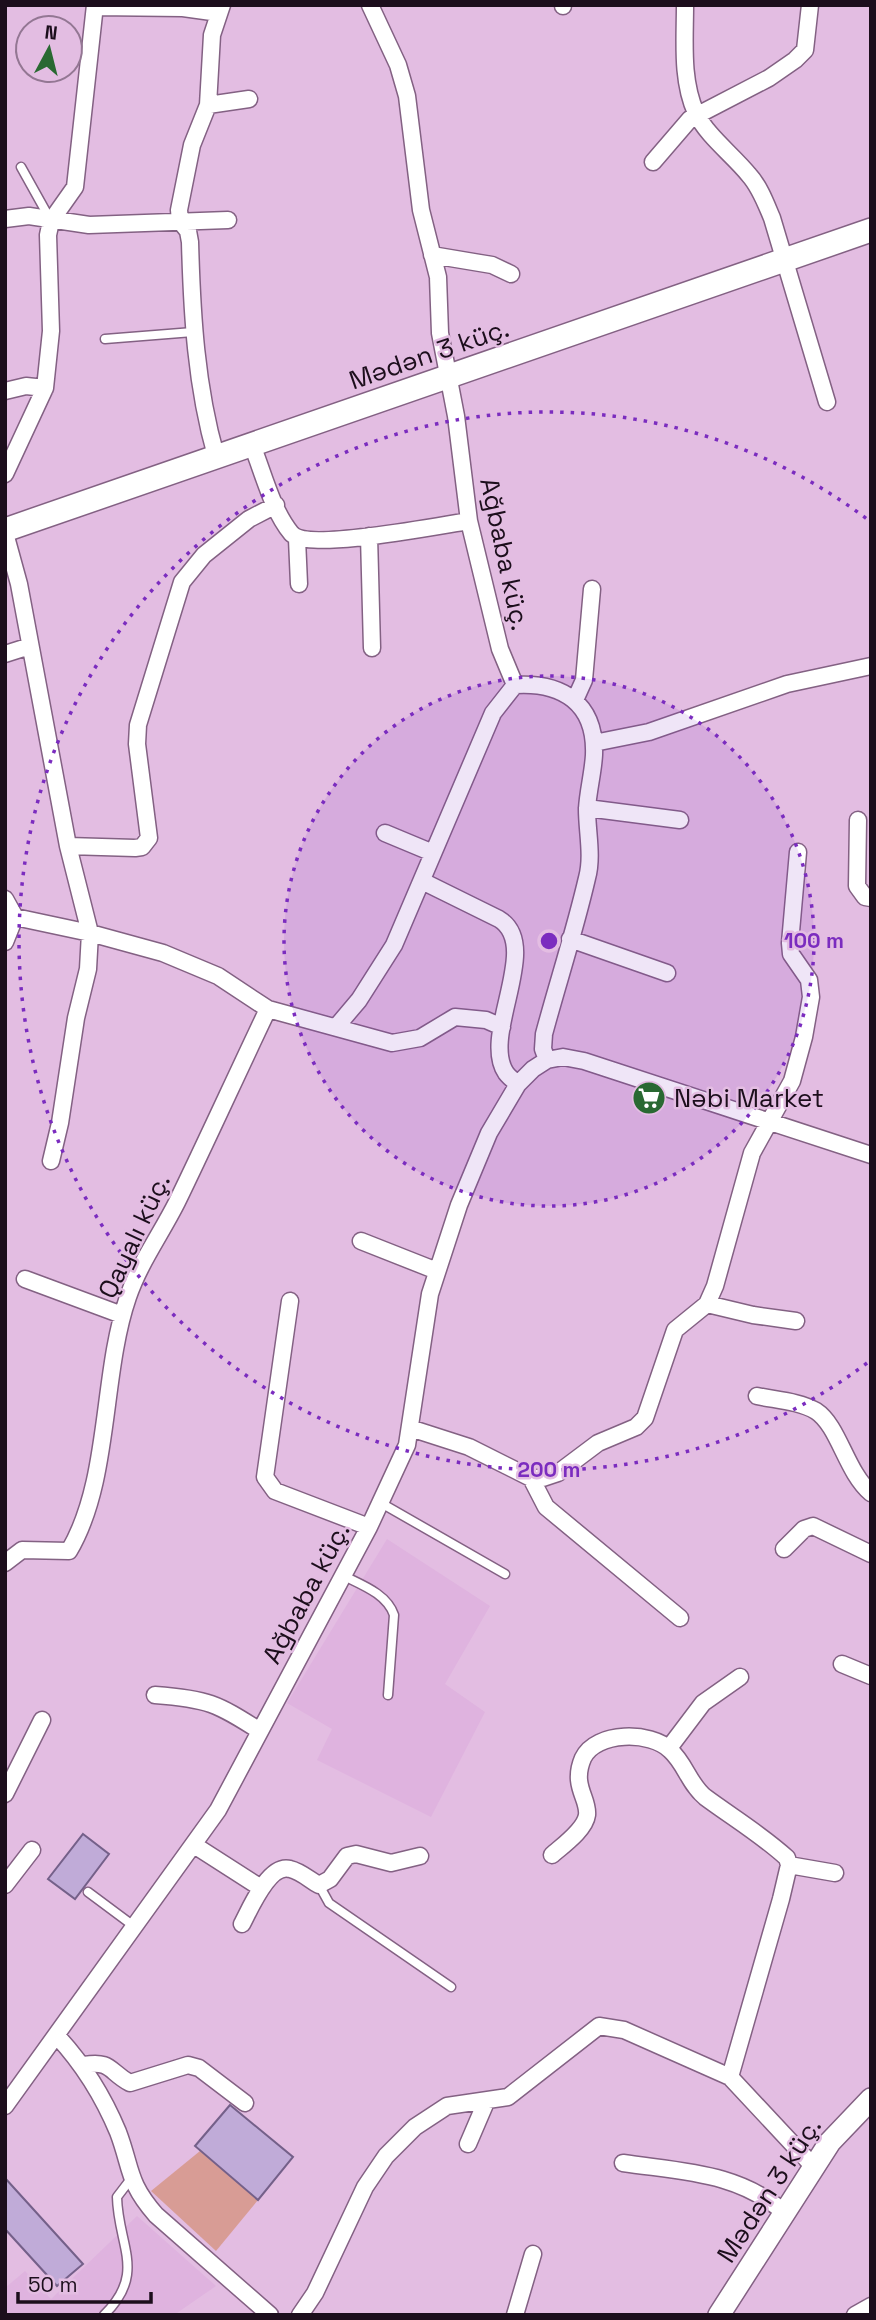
<svg xmlns="http://www.w3.org/2000/svg" width="876" height="2320" font-family="'Space Grotesk',sans-serif">
	<rect width="100%" height="100%" fill="#e3bde2"/>
	<path fill="#dfb3df" d="M387 1539 490 1606 445 1684 485 1712 431 1817 317 1760 332 1729 287 1703Z
		M137 2216 216 2286 174 2315H5V2288L25 2271 51 2299Z"/>
	<path fill="#d89c95" d="M200 2151 258 2200 216 2251 151 2191Z"/>
	<path fill="#c0abd8" stroke="#746089" stroke-width="2" d="M83 1834 109 1854 75 1899 48 1879Z
		M230 2105 293 2157 258 2200 195 2146Z
		M5 2178 83 2264 57 2286 5 2229Z"/>
	<g fill="none" stroke-linecap="round" stroke-linejoin="round">
		<defs>
			<path id="service" d="M21 167 50 219
				M105 339 193 332
				M381 1503 505 1574
				M344 1576C362 1585 387 1594 394 1615L388 1695
				M319 1885 329 1903 451 1987
				M88 1892 135 1927
				M104 2315C147 2273 118 2246 117 2197L130 2180"/>
			<path id="minor" d="M370 5 398 65 407 96 421 210 438 277 440 333 456 416 469 521 500 649 515 685C562 682 596 703 594 755 593 773 588 791 587 809 587 832 593 856 587 878 575 930 558 982 544 1034L543 1049 547 1060
				M563 5V6
				M685 5C685 41 681 80 696 113 707 136 733 155 749 175 760 187 766 204 772 218L827 402
				M95 7 183 8 219 13
				M208 105 249 99
				M653 162 690 119 769 78 795 60 805 50 810 5
				M5 219 29 216 89 225 228 220
				M432 255 492 265 511 274
				M5 391 26 386 45 388
				M252 445C263 472 272 510 291 533 306 552 441 525 469 521
				M216 456C196 386 192 315 190 242L188 231 180 221 179 210 192 145 208 105 212 35 222 5
				M5 474 45 388 51 331 48 235 51 221 75 187 95 5
				M5 533 19 584 68 846 90 933 88 969 76 1018 60 1123 51 1161
				M369 536 372 648
				M297 539 299 584
				M5 654 30 646
				M575 700 584 680 592 589
				M594 743 649 732 787 684 871 666
				M587 808 680 820
				M858 820 857 886 865 897 871 898
				M385 833 433 853
				M68 846 135 848 142 847 149 838 137 744 138 725 182 582 204 555 249 519 276 505
				M422 881 499 919C543 946 480 1035 506 1073 509 1077 514 1081 518 1084
				M5 899 15 917 90 933 163 953 218 976 268 1009 392 1043 420 1038 455 1017 486 1020 502 1027
				M570 939 667 973
				M5 942 15 917
				M337 1026 359 1000 394 945 493 713 515 685
				M361 1241 437 1271
				M25 1279 122 1315
				M290 1301 265 1477 275 1491 369 1527
				M707 1304 753 1315 796 1321
				M757 1396C775 1400 799 1401 816 1411 839 1426 846 1472 871 1493
				M410 1428 469 1447 531 1478H543L558 1473 598 1443 636 1427 645 1418 675 1330 707 1304 715 1286 752 1153 792 1081 804 1037 811 997 809 980 791 954 790 943 798 852
				M531 1478 546 1507 680 1618
				M784 1549 804 1529 813 1526 871 1554
				M5 1563 22 1550 69 1551C111 1480 101 1375 128 1297 139 1264 161 1234 177 1202 208 1138 237 1074 268 1009
				M842 1664 871 1676
				M155 1695C208 1699 216 1703 260 1731
				M669 1748 703 1703 740 1677
				M5 1794 42 1720
				M194 1845 261 1888
				M552 1855C562 1846 585 1830 587 1815 589 1798 571 1786 583 1758 596 1731 651 1731 670 1750 685 1763 689 1784 705 1797 732 1817 762 1835 787 1858L789 1865 781 1899 730 2077
				M789 1865 835 1873
				M5 1885 32 1850
				M242 1924C250 1909 269 1863 290 1869 300 1871 310 1880 319 1885L330 1879 347 1856 356 1854 391 1863 420 1856
				M57 2036C83 2064 103 2096 118 2132 132 2169 127 2182 156 2215L270 2315
				M84 2065C112 2060 109 2072 130 2083L188 2065 199 2068 245 2103
				M5 2106 218 1810 369 1527 407 1445 430 1294 459 1205 489 1133 518 1084 533 1069 547 1060 563 1057 584 1061 871 1155
				M468 2144 486 2102
				M623 2163C683 2172 739 2172 786 2214
				M300 2315 315 2293 365 2187 386 2156 415 2127 447 2106 508 2097 599 2026 624 2030 730 2077 814 2167
				M515 2315 533 2254
				M855 2315 871 2306"/>
			<path id="tertiary" d="M719 2315 830 2142 871 2099"/>
			<path id="secondary" d="M5 530 871 230"/>
		</defs>
		<use href="#service" stroke="#836183" stroke-width="11"/>
		<use href="#minor" stroke="#836183" stroke-width="19"/>
		<use href="#tertiary" stroke="#836183" stroke-width="24"/>
		<use href="#secondary" stroke="#836183" stroke-width="26"/>
		<use href="#service" stroke="#fff" stroke-width="8"/>
		<use href="#minor" stroke="#fff" stroke-width="16"/>
		<use href="#tertiary" stroke="#fff" stroke-width="21"/>
		<use href="#secondary" stroke="#fff" stroke-width="23"/>
	</g>
	<circle cx="549" cy="941" r="265" fill="#7b2cbf" fill-opacity=".12"/>
	<g fill="none" stroke="#7b2cbf" stroke-width="3.5" stroke-dasharray="3.5 7">
		<circle cx="549" cy="941" r="265"/>
		<path d="M867 1363A529 529 0 1 1 867 519"/>
	</g>
	<defs>
		<symbol id="supermarket-disc" viewBox="-11 -11 22 22"><circle r="9.5" fill="#296932" stroke="#e3bde2"/><path d="M-6-5.5h2.5l.6 2H6L4.5 2H-2.5L-4.4-4H-6ZM-1.5 3.2a1.3 1.3 0 1 0 .1 0ZM3 3.2a1.3 1.3 0 1 0 .1 0Z" fill="#fff"/></symbol>
	</defs>
	<g fill-rule="evenodd">
		<use href="#supermarket-disc" x="630" y="1079" width="38" height="38"/>
	</g>
	<g text-anchor="middle" dominant-baseline="central" stroke-width="5" stroke-linejoin="round" paint-order="stroke">
		<g font-size="26" fill="#1c0e1c" stroke="#e3bde2">
			<text transform="translate(429 354) rotate(-19)">Mədən 3 küç.</text>
			<text transform="translate(505 554) rotate(78)">Ağbaba küç.</text>
			<text transform="translate(134 1236) rotate(-65)">Qayalı küç.</text>
			<text transform="translate(306 1593) rotate(-62)">Ağbaba küç.</text>
			<text transform="translate(769 2190) rotate(-57)">Mədən 3 küç.</text>
		</g>
		<g font-size="26" fill="#1c0e1c" stroke="#e3bde2" text-anchor="start">
			<text x="674" y="1098">Nəbi Market</text>
		</g>
	</g>
	<circle cx="549" cy="941" r="10" fill="#7b2cbf" stroke="#e3bde2" stroke-width="3.5"/>
	<g font-size="21" text-anchor="middle" font-weight="bold" fill="#7b2cbf" stroke="#e3bde2" stroke-width="5" stroke-linejoin="round" paint-order="stroke">
		<text x="814" y="948">100 m</text>
		<text x="549" y="1477">200 m</text>
	</g>
	<rect width="876" height="2320" fill="none" stroke="#1c0e1c" stroke-width="14"/>
	<g transform="translate(49 49) rotate(7)"><circle r="33" fill="#e3bde2" stroke="#937793" stroke-width="2"/>
	<path d="M0-5L12 26L0 18L-12 26Z" fill="#296932"/>
	<text y="-10" font-size="19" font-weight="bold" text-anchor="middle" fill="#1c0e1c">N</text>
	</g>
	<path d="M18 2292v10h133v-10" fill="none" stroke="#1c0e1c" stroke-width="3.5"/>
	<text x="28" y="2292" font-size="21" fill="#1c0e1c" stroke="#e3bde2" stroke-width="5" paint-order="stroke">50 m</text>
</svg>
